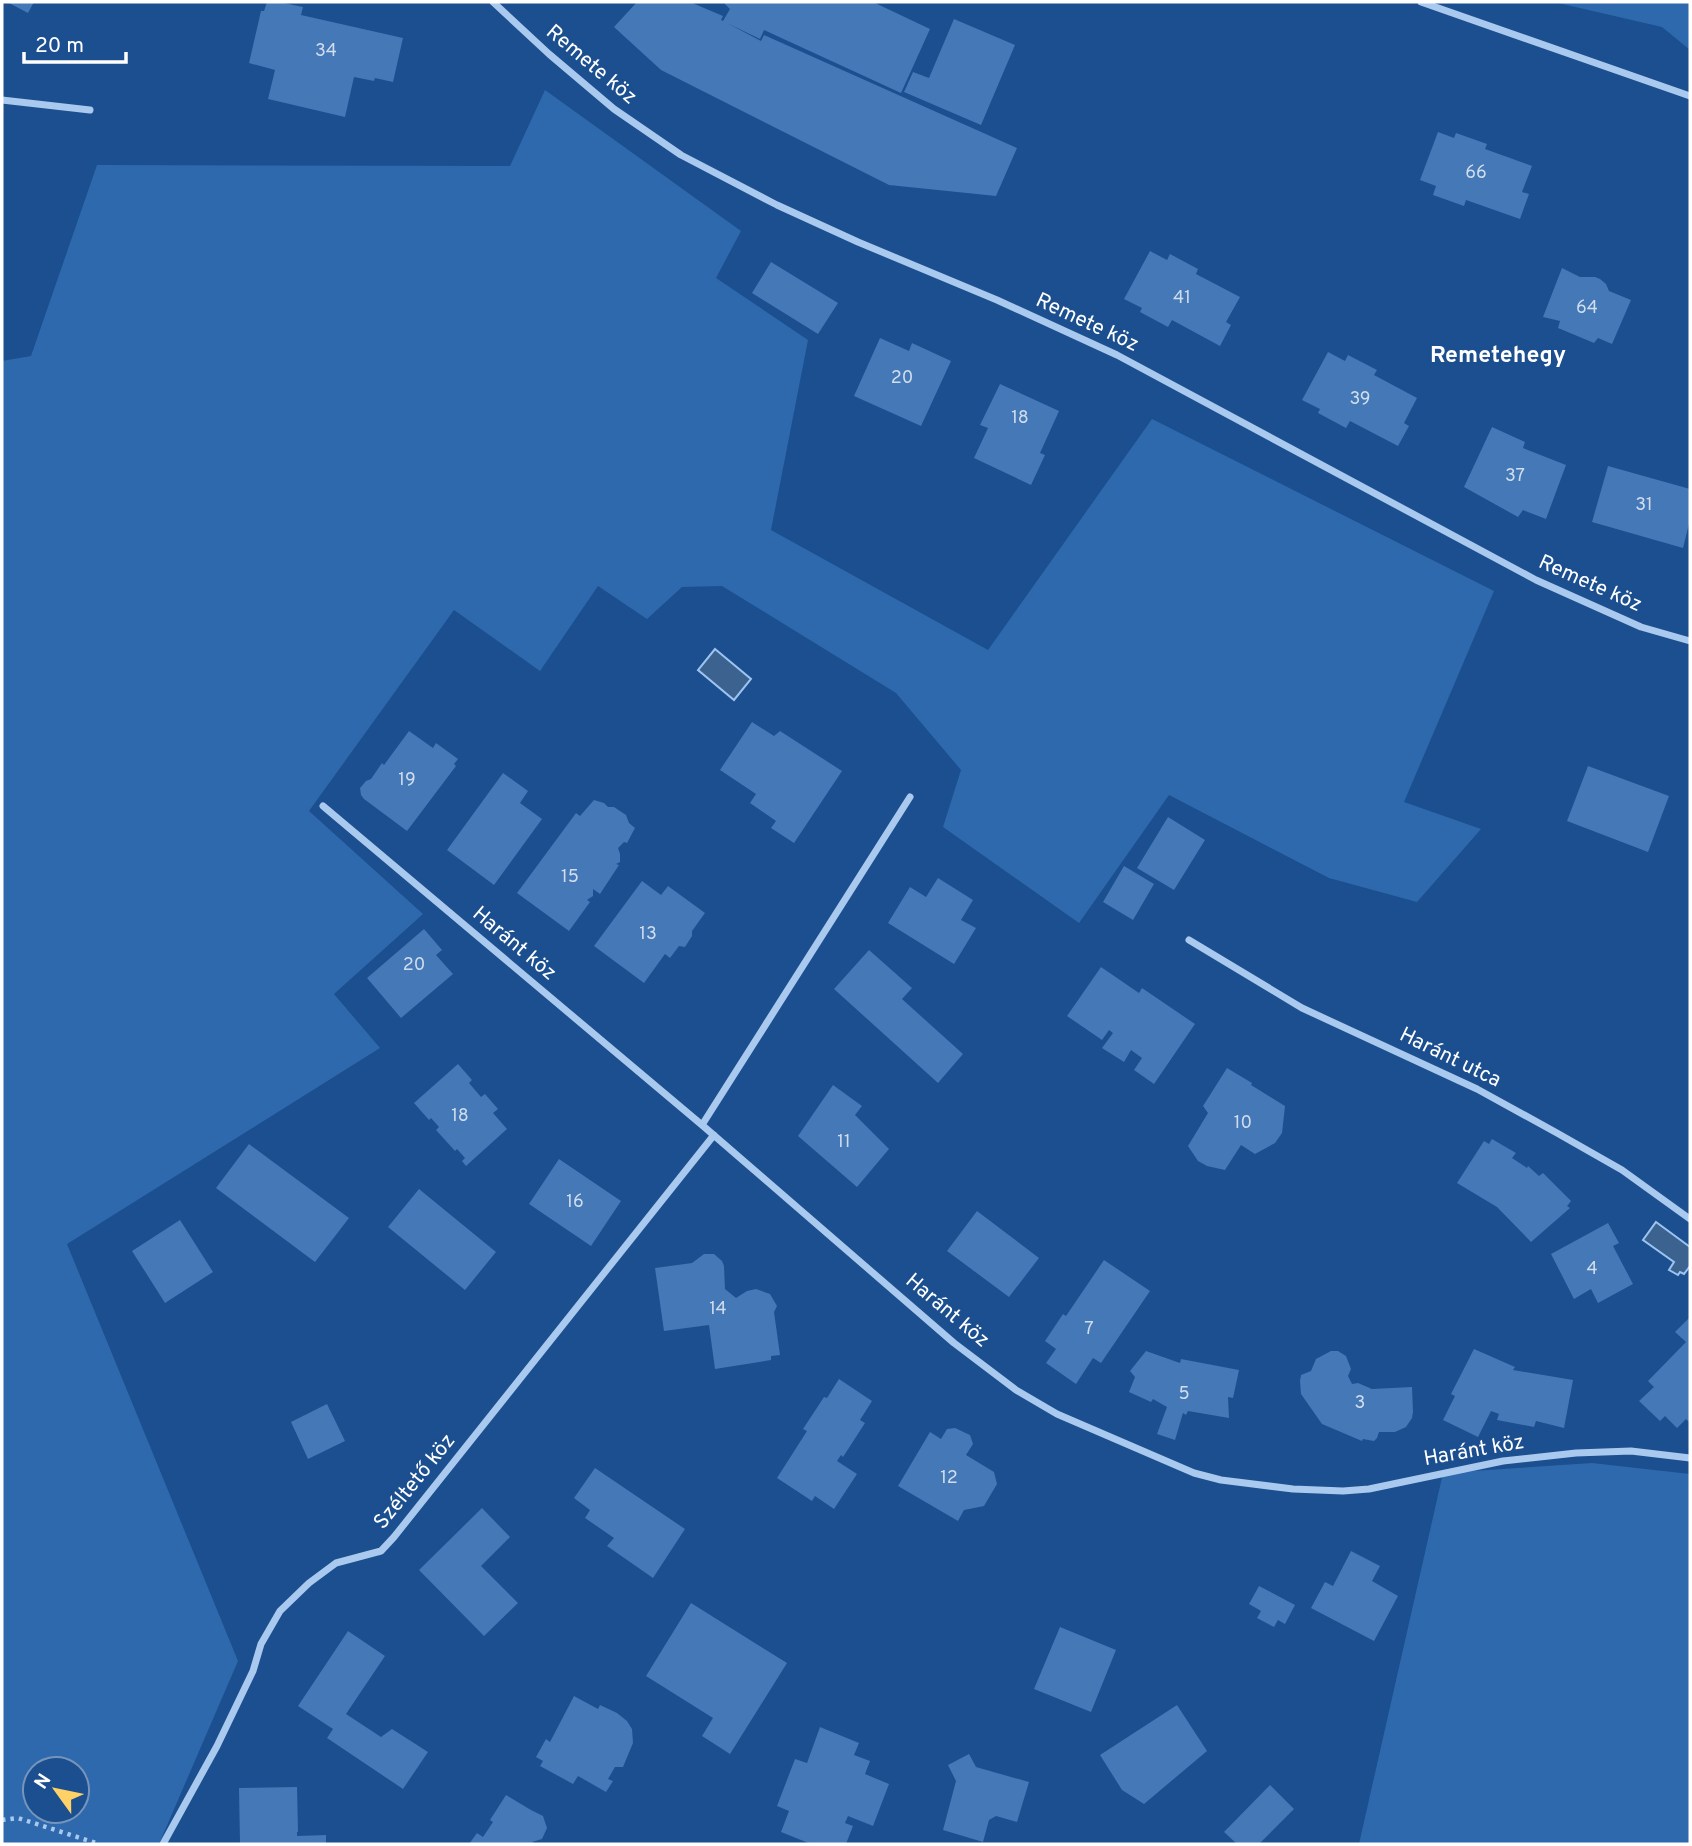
<svg xmlns="http://www.w3.org/2000/svg" width="1692" height="1846" font-family="Overpass,sans-serif">
	<rect width="100%" height="100%" fill="#1b4f8f"/>
	<path fill="#2e69ad" fill-rule="evenodd" d="M1554 2H1690V50L1662 27Z
		M545 90 741 231 716 278 808 340 771 530 988 650 1152 419 1494 591 1404 802 1481 829 1417 902 1329 878 1169 795 1079 923 943 827 961 770 896 693 722 586 682 587 647 619 598 586 540 671 454 610 309 811 423 914 334 994 380 1048 67 1244 238 1661 159 1844H2V361L31 356 97 165 510 166ZM35 1769H77V1811H35Z
		M1592 1463 1690 1474V1844H1359L1443 1473Z"/>
	<path fill="#3c6290" stroke="#9cc4f0" stroke-width="2" d="M715 649 751 679 734 700 698 670Z
		M1656 1222 1690 1247V1266L1684 1274 1680 1272 1678 1275 1669 1270 1674 1262 1643 1240Z"/>
	<path fill="#4478b7" d="M7 2H34L28 13Z
		M267 2H279L303 7 301 15 403 38 393 82 375 78 374 81 354 77 345 117 268 99 275 70 249 63 261 11H264Z
		M637 2H690L723 16 721 20 723 21 730 9 723 2H873L930 29 901 93 764 30 760 39 727 23 761 41 764 35 1017 148 996 196 889 185 661 70 614 27Z
		M954 19 1015 45 981 125 904 92 913 72 929 78Z
		M1438 132 1454 138 1456 133 1487 144 1485 149 1532 166 1522 192 1529 194 1520 219 1466 200 1464 206 1433 195 1436 186 1420 180Z
		M1150 251 1167 260 1170 254 1198 269 1196 274 1240 297 1226 322 1231 325 1220 346 1172 320 1168 327 1140 312 1142 308 1124 299Z
		M771 262 838 303 818 334 752 293Z
		M1562 268 1580 277H1595L1600 279 1606 284 1609 291 1631 300 1612 344 1598 338 1594 343 1558 328 1560 321 1543 317Z
		M880 338 909 351 912 343 951 361 921 426 854 396Z
		M1328 352 1345 361 1348 355 1377 370 1374 375 1417 398 1404 423 1409 426 1398 446 1350 421 1346 428 1318 413 1320 409 1302 400Z
		M1000 384 1059 411 1040 453 1045 455 1031 485 974 458 988 428 980 425Z
		M1492 427 1525 442 1523 448 1566 465 1546 519 1523 510 1518 517 1464 487Z
		M1608 466 1690 489V520L1683 548 1592 522Z
		M752 722 774 736 780 731 842 771 794 843 771 828 776 821 750 803 756 794 720 770Z
		M409 731 433 748 436 743 458 759 454 764 456 766 407 831 364 799 361 795 360 788 366 781 371 779 382 763 384 765Z
		M1588 766 1669 796 1648 852 1567 821Z
		M503 773 528 791 520 803 542 819 494 885 447 850Z
		M594 800 604 803 608 807H614L626 815 629 823 635 828 627 843 624 842 618 848 620 854V862L616 864 619 865 600 894 593 889V896L587 900 590 902 569 931 517 893 576 813 580 816Z
		M1168 817 1205 840 1174 890 1137 868Z
		M1124 866 1154 884 1133 920 1103 902Z
		M938 878 973 900 961 920 976 928 954 964 888 923 910 887 926 897Z
		M642 881 661 895 668 886 705 913 692 931V936L685 947 679 946 670 958 665 954 644 983 594 946Z
		M424 929 442 950 436 955 453 974 401 1018 367 978Z
		M869 950 912 988 902 999 963 1054 938 1083 834 989Z
		M1101 967 1139 993 1142 988 1195 1024 1154 1084 1134 1070 1142 1058 1131 1050 1124 1062 1102 1048 1113 1033 1109 1030 1102 1040 1067 1016Z
		M458 1064 472 1080 469 1083 481 1097 485 1094 498 1109 493 1113 507 1129 466 1166 462 1161 465 1158 457 1149 455 1151 436 1130 439 1127 431 1118 429 1120 414 1103Z
		M1227 1068 1252 1083 1251 1085 1285 1106 1282 1133 1275 1143 1255 1154 1241 1145 1225 1170 1207 1166 1198 1161 1188 1146 1208 1113 1203 1106Z
		M833 1085 862 1106 855 1115 889 1149 857 1187 798 1136Z
		M1492 1139 1516 1153 1512 1158 1527 1168 1528 1166 1539 1176 1543 1173 1571 1201 1567 1206 1570 1208 1531 1242 1497 1207 1457 1183 1484 1141 1489 1144Z
		M249 1144 349 1218 315 1262 216 1188Z
		M559 1159 621 1201 591 1246 529 1204Z
		M419 1189 496 1252 465 1290 388 1227Z
		M977 1211 1039 1258 1009 1297 947 1251Z
		M180 1220 213 1272 165 1303 132 1251Z
		M1608 1223 1619 1243 1613 1246 1633 1284 1598 1303 1591 1289 1574 1299 1551 1254Z
		M704 1254H714L722 1261 724 1266 725 1289 736 1298 747 1291 756 1289 770 1294 777 1306 774 1312 780 1355 771 1356V1360L715 1369 709 1325 664 1331 655 1268 692 1263Z
		M1104 1260 1150 1291 1101 1363 1093 1358 1076 1384 1046 1363 1056 1349 1045 1341 1063 1314 1066 1316Z
		M1690 1317V1423L1686 1419 1677 1428 1665 1416 1660 1421 1639 1401 1654 1387 1648 1381 1686 1342 1675 1332Z
		M1474 1349 1515 1367 1513 1370 1573 1380 1564 1428 1536 1421 1534 1427 1497 1420 1499 1414 1491 1411 1478 1437 1443 1420 1455 1396 1451 1394Z
		M1146 1351 1180 1363 1181 1359 1239 1370 1233 1398 1228 1397 1229 1418 1188 1411 1186 1415 1183 1413 1175 1440 1157 1434 1167 1407 1153 1399 1151 1402 1129 1392 1135 1377 1130 1371Z
		M1331 1351H1338L1346 1356 1351 1369 1348 1376 1352 1384 1358 1383 1372 1389 1412 1387 1413 1412 1412 1418 1406 1427 1395 1432H1379L1377 1438 1374 1441 1363 1439 1362 1441 1322 1424 1301 1394 1300 1381 1301 1375 1311 1371 1316 1359Z
		M839 1379 872 1401 860 1420 865 1423 843 1457 841 1455 837 1461 857 1474 834 1509 815 1496 812 1501 777 1478 807 1431 803 1429 824 1397 827 1398Z
		M327 1404 345 1441 308 1459 291 1422Z
		M955 1428 970 1435 973 1444 966 1455 994 1472 997 1484 984 1506 964 1510 958 1521 898 1486 930 1432 941 1439 947 1429Z
		M595 1468 685 1529 653 1578 607 1546 614 1538 585 1518 590 1510 574 1498Z
		M482 1508 510 1537 481 1566 518 1603 484 1636 419 1570Z
		M1351 1551 1380 1566 1372 1581 1398 1596 1374 1641 1311 1608 1325 1582 1333 1586Z
		M1259 1586 1295 1605 1285 1624 1278 1620 1274 1627 1257 1618 1261 1611 1249 1604Z
		M691 1603 787 1663 730 1754 702 1736 713 1718 646 1676Z
		M1060 1627 1116 1650 1091 1712 1034 1689Z
		M348 1631 385 1656 346 1714 381 1737 392 1729 428 1752 403 1789 327 1738 333 1729 298 1706Z
		M574 1696 598 1709 600 1705 617 1713 627 1721 632 1729 633 1743 623 1767H615L608 1779 613 1781 606 1792 578 1776 573 1784 540 1766 543 1761 536 1757 546 1739 550 1742Z
		M1177 1705 1207 1751 1144 1804 1122 1790 1100 1755Z
		M820 1727 859 1743 854 1755 870 1761 865 1774 889 1784 873 1826 848 1816 845 1823 853 1826 846 1844H811L781 1832 789 1811 777 1806 795 1759 807 1763Z
		M969 1754 976 1767 1029 1782 1017 1822 996 1816 989 1820 983 1842 943 1830 956 1781 948 1765Z
		M1270 1785 1294 1809 1259 1844H1237L1224 1832Z
		M297 1787 298 1832H297V1836L326 1835V1844H240L239 1788Z
		M506 1795 531 1810 543 1816 547 1828 542 1839 532 1842 535 1844H469L477 1833 483 1837 493 1822 490 1820Z"/>
	<g fill="none" stroke-linecap="round" stroke-linejoin="round">
		<path stroke="#a9c9ee" stroke-width="4.5" stroke-dasharray="3.5 5" stroke-linecap="butt" d="M2 1820 18 1818 99 1844"/>
		<path stroke="#a9c9ee" stroke-width="7" d="M493 2 549 54 614 109 681 155 777 205 858 242 997 300 1117 355 1536 580 1641 627 1690 641
			M1421 2 1690 96
			M2 100 90 110
			M323 806 702 1125 954 1343 1016 1390 1057 1414 1194 1473 1221 1480 1293 1489 1343 1491 1369 1489 1503 1461 1576 1453 1631 1451 1690 1458
			M1189 940 1302 1008 1477 1089 1557 1133 1622 1170 1690 1219
			M702 1125 910 797
			M163 1844 217 1746 253 1671 261 1644 280 1611 309 1583 336 1563 381 1551 394 1537 714 1135"/>
	</g>
	<g text-anchor="middle" dominant-baseline="central" stroke-width="6" stroke-linejoin="round" paint-order="stroke">
		<g font-size="18" fill="#d0dded">
			<text x="326" y="51">34</text>
			<text x="1476" y="173">66</text>
			<text x="1182" y="298">41</text>
			<text x="1587" y="308">64</text>
			<text x="902" y="378">20</text>
			<text x="1360" y="399">39</text>
			<text x="1020" y="418">18</text>
			<text x="1515" y="476">37</text>
			<text x="1644" y="505">31</text>
			<text x="407" y="780">19</text>
			<text x="570" y="877">15</text>
			<text x="648" y="934">13</text>
			<text x="414" y="965">20</text>
			<text x="460" y="1116">18</text>
			<text x="1243" y="1123">10</text>
			<text x="844" y="1142">11</text>
			<text x="575" y="1202">16</text>
			<text x="1592" y="1269">4</text>
			<text x="718" y="1309">14</text>
			<text x="1089" y="1329">7</text>
			<text x="1184" y="1394">5</text>
			<text x="1360" y="1403">3</text>
			<text x="949" y="1478">12</text>
		</g>
		<g font-size="21" fill="#fff" stroke="#1b4f8f">
			<text transform="translate(591 65) rotate(40)">Remete köz</text>
			<text transform="translate(1087 323) rotate(25)">Remete köz</text>
			<text transform="translate(1590 584) rotate(24)">Remete köz</text>
			<text transform="translate(514 944) rotate(40)">Haránt köz</text>
			<text transform="translate(1450 1058) rotate(26)">Haránt utca</text>
			<text transform="translate(947 1311) rotate(40)">Haránt köz</text>
			<text transform="translate(1474 1451) rotate(-10)">Haránt köz</text>
			<text transform="translate(415 1482) rotate(-51)">Széltető köz</text>
		</g>
		<g font-size="23" font-weight="bold" fill="#fff" stroke="#1b4f8f">
			<text x="1498" y="356">Remetehegy</text>
		</g>
	</g>
	<rect width="1692" height="1846" fill="none" stroke="#ffffff" stroke-width="7"/>
	<g transform="translate(56 1790) rotate(303)"><circle r="33" fill="#1b4f8f" stroke="#7695bc" stroke-width="2"/>
	<path d="M0-5L12 26L0 18L-12 26Z" fill="#ffd166"/>
	<text y="-10" font-size="19" font-weight="bold" text-anchor="middle" fill="#ffffff">N</text>
	</g>
	<path d="M24 52v10h102v-10" fill="none" stroke="#ffffff" stroke-width="3.5"/>
	<text x="35" y="52" font-size="21" fill="#ffffff" stroke="#1b4f8f" stroke-width="5" paint-order="stroke">20 m</text>
</svg>
